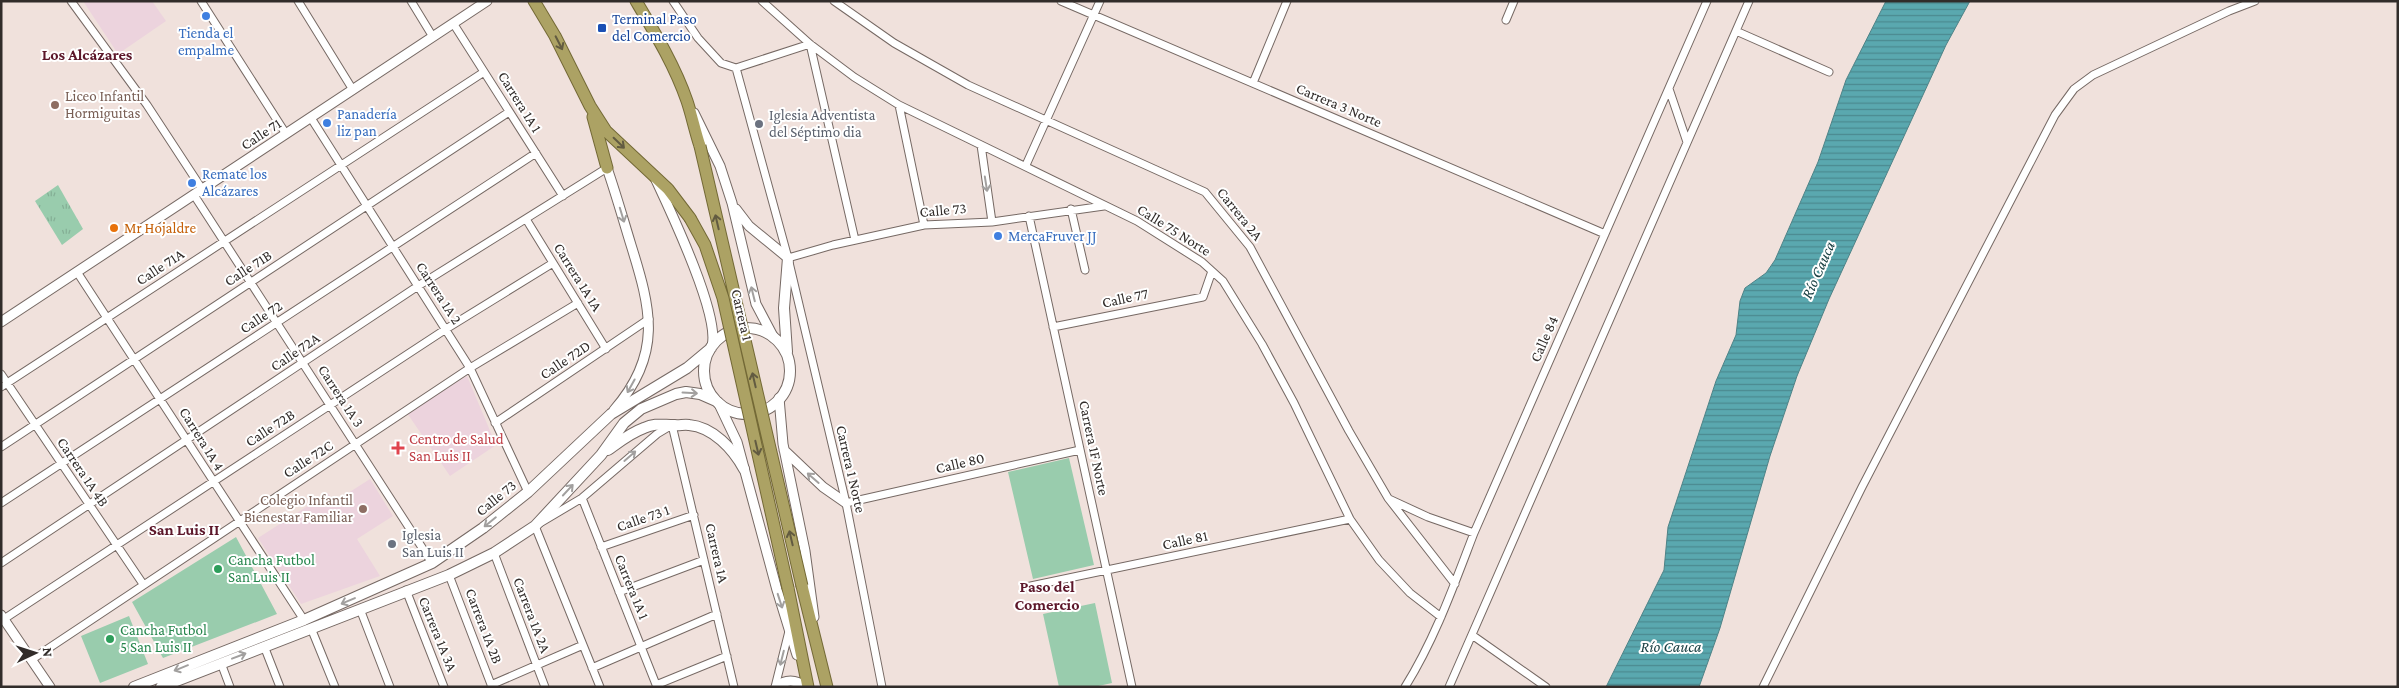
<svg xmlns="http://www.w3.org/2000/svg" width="2399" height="688" font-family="'Crimson Pro',serif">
	<defs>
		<pattern id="grass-tufts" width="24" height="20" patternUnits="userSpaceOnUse" patternTransform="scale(1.25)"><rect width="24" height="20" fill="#99ccad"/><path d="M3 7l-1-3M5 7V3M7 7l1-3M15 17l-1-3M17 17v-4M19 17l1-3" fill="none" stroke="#84af95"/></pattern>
		<pattern id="water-rules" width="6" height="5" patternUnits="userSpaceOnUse" patternTransform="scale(1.25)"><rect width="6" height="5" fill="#5aa8af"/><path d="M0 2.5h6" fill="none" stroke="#4b898f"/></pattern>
	</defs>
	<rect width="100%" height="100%" fill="#f0e1dc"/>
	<path fill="#ecd3dd" d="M83 1H152L166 21 118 54Z
		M467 376 496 445 450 476 407 413Z
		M370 479 393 516 357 539 380 576 301 604 258 538 328 493 334 502Z"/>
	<path fill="url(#grass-tufts)" d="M58 185 83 229 62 245 35 201Z"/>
	<path fill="#99ccad" d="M1069 458 1094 565 1033 579 1008 472Z
		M236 537 277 614 163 658 132 602Z
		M1095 603 1112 683 1094 687H1059L1043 614Z
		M129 616 148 664 100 683 81 636Z"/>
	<path fill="url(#water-rules)" stroke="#4e8387" d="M1886 1H1970L1946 45 1829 299 1797 376 1770 456 1720 628 1699 687H1606L1664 570 1668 527 1716 381 1736 335 1740 301 1745 288 1766 273 1775 260 1818 162 1846 80Z"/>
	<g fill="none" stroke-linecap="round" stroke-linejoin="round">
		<defs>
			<path id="minor" d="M71 1 147 105 202 189
				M201 1 286 134
				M298 1 353 90
				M411 1 433 37
				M673 1 698 38 721 63 736 68
				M762 1 810 44 854 77 899 105 1137 221 1202 262 1223 281 1262 344 1294 403 1350 519 1379 560 1410 593 1441 617
				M834 1 894 43 968 85 1205 192 1250 247 1349 431 1388 498 1455 584
				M1061 1 1605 234
				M1506 20 1514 1
				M453 23 563 196
				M1736 31 1829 72
				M736 68 788 258 846 503 882 687
				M736 68 810 44 855 240
				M1253 83 1287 1
				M1669 89 1687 142
				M899 105 924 225
				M311 118 470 368 528 492
				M981 145 992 222
				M1026 165 1100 1
				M194 195 432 563
				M1071 209 1085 270
				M1029 216 1132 687
				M526 219 606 349
				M788 258 833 245 924 225 992 222 1104 206
				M77 272 304 620
				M1053 327 1203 297 1212 271
				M1 374 143 584
				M1 387 484 72
				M495 423 649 319
				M1 447 509 112
				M582 498 657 687
				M1389 499 1428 517 1474 533
				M1 503 536 153
				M846 503 1080 450
				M601 547 694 515
				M494 553 545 687
				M1 563 418 286 607 168
				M449 575 492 687
				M1026 587 1350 519
				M406 590 444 687
				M619 592 704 560
				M360 609 390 687
				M4 619 446 329 553 263
				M311 628 335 687
				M1472 635 1546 687
				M264 646 280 687
				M31 660 470 368 578 303
				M221 663 230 687
				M592 668 717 614
				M491 685 583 645
				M656 685 727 656
				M600 687 535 526 582 498 657 434 672 425 734 687
				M775 687 789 631
				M1405 687C1435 639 1454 585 1474 533L1707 1
				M1449 687 1749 1
				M1763 687 1862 487 2055 115 2074 89 2093 75 2229 11 2255 1"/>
			<path id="tertiary" d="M694 113 720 166 732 203 756 304 774 338
				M607 168C616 194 623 219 631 245 651 309 663 354 614 410
				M656 180C671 212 720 315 712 346
				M736 209 749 226 788 258
				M1 322 487 1
				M779 398 783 444 805 551 814 617
				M718 402 737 442 777 590 797 655
				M784 450 823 487 846 503
				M1 615 50 687
				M776 687C785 679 796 679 805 687"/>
			<path id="secondary" d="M704 371a43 43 0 1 1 86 0a43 43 0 1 1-86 0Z
				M787 352 784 308 788 258
				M608 450C619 442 630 433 644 428 655 423 662 425 674 425 679 426 684 424 689 425 713 427 733 449 744 469
				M134 687 304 620 432 563 483 528 528 492 611 414 687 368 711 348
				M161 687 449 575 494 553 535 526 601 455 624 423 641 409 676 394 686 392 700 394 716 401"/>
			<path id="trunk" d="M534 1 555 36 590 106 606 131 668 189 690 218
				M636 1C655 33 675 66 687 101 692 116 695 131 700 146
				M593 117 607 168
				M802 586 827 687
				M788 588 808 687"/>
		</defs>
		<use href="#minor" stroke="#766964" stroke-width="9"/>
		<use href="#tertiary" stroke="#766964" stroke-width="11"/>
		<use href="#secondary" stroke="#766964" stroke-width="12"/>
		<use href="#trunk" stroke="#736936" stroke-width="13"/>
		<use href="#minor" stroke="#fff" stroke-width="7"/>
		<use href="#tertiary" stroke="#fff" stroke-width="9"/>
		<use href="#secondary" stroke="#fff" stroke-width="10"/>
		<use href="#trunk" stroke="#aca264" stroke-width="11"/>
		<defs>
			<path id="trunk-bridge" d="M700 146 802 586
				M690 218 705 245 723 298 788 588"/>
		</defs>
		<use href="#trunk-bridge" stroke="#736936" stroke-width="13" stroke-linecap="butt"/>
		<use href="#trunk-bridge" stroke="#aca264" stroke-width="11"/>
	</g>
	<defs><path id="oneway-shaft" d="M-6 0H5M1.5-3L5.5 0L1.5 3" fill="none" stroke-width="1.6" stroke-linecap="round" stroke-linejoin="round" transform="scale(1.25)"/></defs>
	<g stroke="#625b41">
		<use href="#oneway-shaft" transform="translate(559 43) rotate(63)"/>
		<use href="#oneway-shaft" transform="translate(619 143) rotate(44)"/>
		<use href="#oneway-shaft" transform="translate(717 222) rotate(-103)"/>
		<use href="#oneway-shaft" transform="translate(754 380) rotate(-103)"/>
		<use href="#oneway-shaft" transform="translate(757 448) rotate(77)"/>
		<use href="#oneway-shaft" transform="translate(791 538) rotate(-103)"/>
	</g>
	<g stroke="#a2a09f">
		<use href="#oneway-shaft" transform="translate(986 184) rotate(81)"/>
		<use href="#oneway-shaft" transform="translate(622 215) rotate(73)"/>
		<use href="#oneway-shaft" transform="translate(753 294) rotate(-104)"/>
		<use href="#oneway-shaft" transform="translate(631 386) rotate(119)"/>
		<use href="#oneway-shaft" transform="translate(690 393) rotate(3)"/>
		<use href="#oneway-shaft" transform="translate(630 456) rotate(-41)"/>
		<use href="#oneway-shaft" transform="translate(813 478) rotate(-139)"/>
		<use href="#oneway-shaft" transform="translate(568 490) rotate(-47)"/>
		<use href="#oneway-shaft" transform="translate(490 522) rotate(141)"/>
		<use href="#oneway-shaft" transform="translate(348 601) rotate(157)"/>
		<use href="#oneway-shaft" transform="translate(780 601) rotate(72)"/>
		<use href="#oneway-shaft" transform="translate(239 656) rotate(-21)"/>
		<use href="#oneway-shaft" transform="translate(782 658) rotate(104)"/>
		<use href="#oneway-shaft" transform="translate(181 668) rotate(158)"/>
	</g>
	<g fill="#3f7fe0" stroke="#fff" stroke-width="2">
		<circle cx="206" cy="16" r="5"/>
		<circle cx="327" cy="123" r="5"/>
		<circle cx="192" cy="183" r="5"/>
		<circle cx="998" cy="236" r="5"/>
	</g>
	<rect fill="#1a4fb4" stroke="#fff" stroke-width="2" x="597" y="23" width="10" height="10" rx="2.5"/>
	<g fill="#8d6e63" stroke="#fff" stroke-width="2">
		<circle cx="55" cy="105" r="5"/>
		<circle cx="363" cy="509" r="5"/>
	</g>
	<g fill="#6b7280" stroke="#fff" stroke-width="2">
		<circle cx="759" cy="124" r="5"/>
		<circle cx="392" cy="544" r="5"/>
	</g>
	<circle fill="#e8710a" stroke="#fff" stroke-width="2" cx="114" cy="228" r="5"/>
	<path fill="#e0444e" stroke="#fff" stroke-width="2" d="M395.5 440.5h5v5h5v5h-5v5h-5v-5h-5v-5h5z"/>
	<g fill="#2e9e5b" stroke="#fff" stroke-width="2">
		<circle cx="218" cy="569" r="5"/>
		<circle cx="110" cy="639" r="5"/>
	</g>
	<g text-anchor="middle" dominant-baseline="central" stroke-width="4" stroke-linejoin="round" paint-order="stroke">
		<g font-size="15" fill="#164399" stroke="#fff" text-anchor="start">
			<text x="612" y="19">Terminal Paso<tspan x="612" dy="17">del Comercio</tspan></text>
		</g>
		<g font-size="15" fill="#366cbe" stroke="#fff" text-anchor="start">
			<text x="206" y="33" text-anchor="middle">Tienda el<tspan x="206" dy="17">empalme</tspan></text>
			<text x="337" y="114">Panadería<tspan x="337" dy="17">liz pan</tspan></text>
			<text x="202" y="174">Remate los<tspan x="202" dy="17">Alcázares</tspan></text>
			<text x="1008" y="236">MercaFruver JJ</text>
		</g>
		<g font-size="15" fill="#785e54" stroke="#fff" text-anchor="start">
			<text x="65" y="96">Liceo Infantil<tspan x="65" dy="17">Hormiguitas</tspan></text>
			<text x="353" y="500" text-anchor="end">Colegio Infantil<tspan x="353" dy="17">Bienestar Familiar</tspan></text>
		</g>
		<g font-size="15" fill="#312c2a" stroke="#fff">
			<text transform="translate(520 102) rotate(58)">Carrera 1A 1</text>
			<text transform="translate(1339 105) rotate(23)">Carrera 3 Norte</text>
			<text transform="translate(261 134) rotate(-33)">Calle 71</text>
			<text transform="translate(943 210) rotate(-5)">Calle 73</text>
			<text transform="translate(1240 214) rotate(51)">Carrera 2A</text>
			<text transform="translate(1174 230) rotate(32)">Calle 75 Norte</text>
			<text transform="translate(160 267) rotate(-33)">Calle 71A</text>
			<text transform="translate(248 268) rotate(-33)">Calle 71B</text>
			<text transform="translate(578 277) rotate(58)">Carrera 1A 1A</text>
			<text transform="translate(439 293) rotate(57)">Carrera 1A 2</text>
			<text transform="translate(1125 298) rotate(-12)">Calle 77</text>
			<text transform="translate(742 315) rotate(77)">Carrera 1</text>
			<text transform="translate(261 317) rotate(-33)">Calle 72</text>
			<text transform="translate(1544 339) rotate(-66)">Calle 84</text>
			<text transform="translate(295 352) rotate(-34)">Calle 72A</text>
			<text transform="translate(565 360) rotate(-34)">Calle 72D</text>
			<text transform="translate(341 396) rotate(57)">Carrera 1A 3</text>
			<text transform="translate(270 428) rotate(-33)">Calle 72B</text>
			<text transform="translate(202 439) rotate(58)">Carrera 1A 4</text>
			<text transform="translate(1094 448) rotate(78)">Carrera 1F Norte</text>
			<text transform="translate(308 459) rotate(-33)">Calle 72C</text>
			<text transform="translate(960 463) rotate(-13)">Calle 80</text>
			<text transform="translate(851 469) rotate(77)">Carrera 1 Norte</text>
			<text transform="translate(83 472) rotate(56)">Carrera 1A 4B</text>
			<text transform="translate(496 498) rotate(-39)">Calle 73</text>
			<text transform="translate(643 518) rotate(-19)">Calle 73 1</text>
			<text transform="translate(1185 540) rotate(-12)">Calle 81</text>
			<text transform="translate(717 553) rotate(77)">Carrera 1A</text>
			<text transform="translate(632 587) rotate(68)">Carrera 1A 1</text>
			<text transform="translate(532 615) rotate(69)">Carrera 1A 2A</text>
			<text transform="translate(484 626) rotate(69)">Carrera 1A 2B</text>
			<text transform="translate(438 634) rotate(68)">Carrera 1A 3A</text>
		</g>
		<g font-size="15" fill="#5b616d" stroke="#fff" text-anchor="start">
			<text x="769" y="115">Iglesia Adventista<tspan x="769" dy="17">del Séptimo dia</tspan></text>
			<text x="402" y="535">Iglesia<tspan x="402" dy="17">San Luis II</tspan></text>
		</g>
		<g font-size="15" fill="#c56008" stroke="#fff" text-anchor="start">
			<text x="124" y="228">Mr Hojaldre</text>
		</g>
		<g font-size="15" fill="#be3a42" stroke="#fff" text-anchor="start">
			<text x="409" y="439">Centro de Salud<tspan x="409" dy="17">San Luis II</tspan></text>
		</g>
		<g font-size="15" fill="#27864d" stroke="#fff" text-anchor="start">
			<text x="228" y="560">Cancha Futbol<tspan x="228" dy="17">San Luis II</tspan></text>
			<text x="120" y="630">Cancha Futbol<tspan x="120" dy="17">5 San Luis II</tspan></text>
		</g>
		<g font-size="16" font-weight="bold" fill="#5c172a" stroke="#fff">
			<text x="87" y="54">Los Alcázares</text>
			<text x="184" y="529">San Luis II</text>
			<text x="1047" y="586">Paso del<tspan x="1047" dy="18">Comercio</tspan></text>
		</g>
		<g font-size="16" font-style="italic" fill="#1b4144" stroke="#fff">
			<text transform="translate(1818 270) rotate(-66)">Río Cauca</text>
			<text x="1671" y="646">Río Cauca</text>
		</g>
	</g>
	<rect width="2399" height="688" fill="none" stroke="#312c2a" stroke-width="5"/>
	<g transform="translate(35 653) rotate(86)" stroke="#ffffff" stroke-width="4" paint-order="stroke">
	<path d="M0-4L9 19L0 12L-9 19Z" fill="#312c2a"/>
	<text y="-8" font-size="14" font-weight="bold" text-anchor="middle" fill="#312c2a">N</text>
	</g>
</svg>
